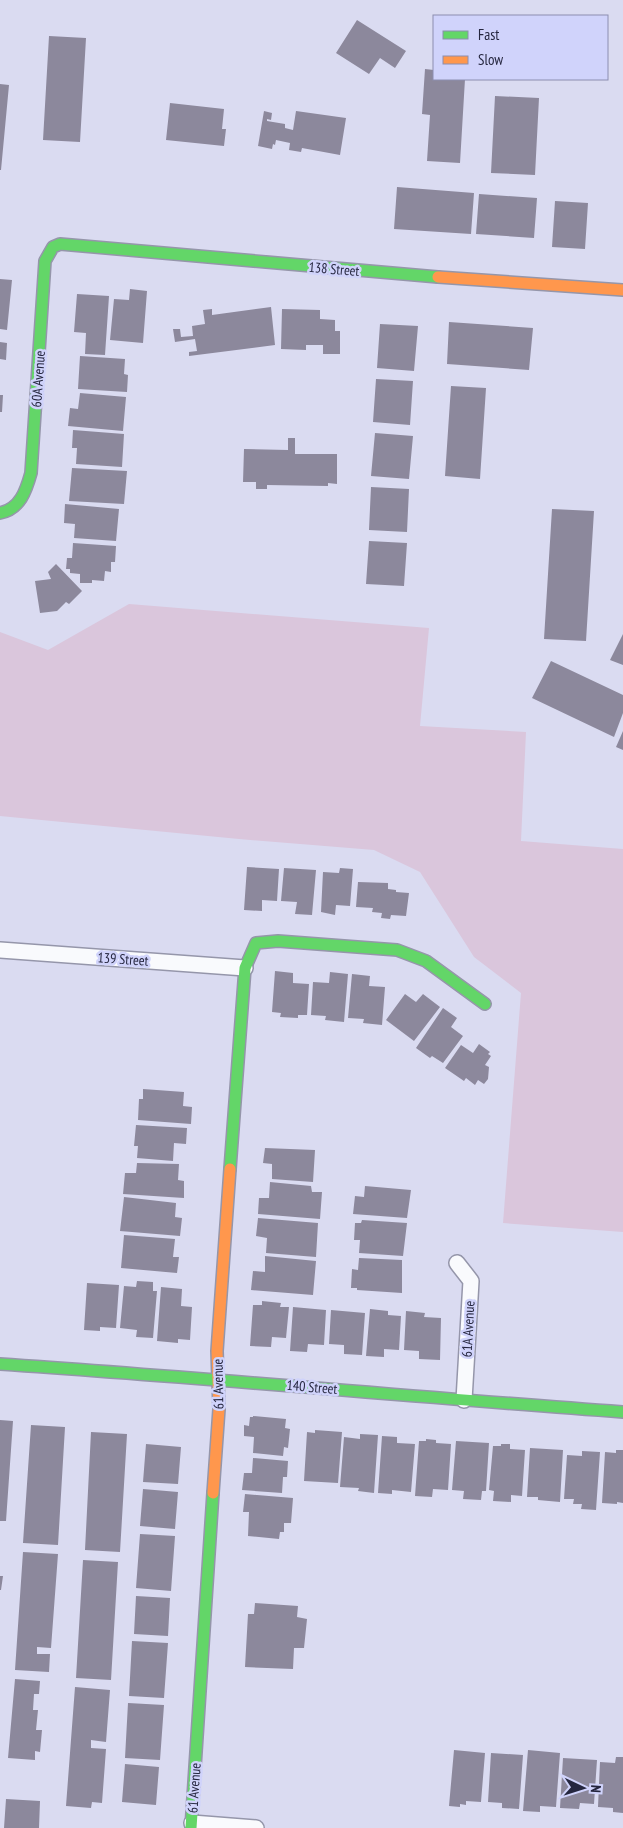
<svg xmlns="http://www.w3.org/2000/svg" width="623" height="1828" font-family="'PT Sans Narrow',sans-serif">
	<rect width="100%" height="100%" fill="#dadbf1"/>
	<path fill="#dac6dc" d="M129 604 429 628 420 726 526 732 521 841 623 849V1232L503 1223 521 993 474 957 420 872 374 850 239 839 0 816V632L48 650Z"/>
	<path fill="#8c889c" d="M357 20 406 51 395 68 380 58 369 74 336 53Z
		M49 36 86 38 80 142 43 140Z
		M425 69 434 70V79H465L460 163 427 161 430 115 422 114Z
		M0 84 9 85 1 170H0Z
		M495 96 539 98 535 175 491 173Z
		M170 103 224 109 222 129H226L224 146 166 140Z
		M264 111 272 113 271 120 267 119V121L285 124V128L293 130 296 111 346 118 340 155 302 148 301 152 289 150 290 143 276 140 275 145 273 144 272 149 258 146Z
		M397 187 474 193 471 234 394 229Z
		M479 194 537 198 534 238 476 234Z
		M555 201 588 203 585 249 552 247Z
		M0 279 12 280 7 330 0 329Z
		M130 289 147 291 143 343 110 340 114 299 129 300Z
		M77 294 109 296 105 355 85 354 86 333 74 332Z
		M271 307 275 345 189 356V352L197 351 195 339 175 342 173 329H180L181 337 193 336 192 326 205 324 203 310 212 309V315Z
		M282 309 320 310V319L335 320V331H340V354H323V345H306V350L281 349Z
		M449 322 533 328 529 370 447 364Z
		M380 324 418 326 414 371 377 368Z
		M0 342 7 343 6 360 0 359Z
		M80 356 125 359 124 374 128 375 127 392 78 389Z
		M376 379 413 381 410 425 373 422Z
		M451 386 486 388 480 479 445 476Z
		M80 393 126 397 123 431 68 426 70 408 78 409Z
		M0 395H3L2 412H0Z
		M73 430 124 434 122 467 76 464 77 448H72Z
		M375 433 413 436 409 479 371 476Z
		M288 438H295V454H337V484L328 483V486L267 485V489H256V482H243L244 449 288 450Z
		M72 468 127 471 124 504 69 501Z
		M371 487 409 489 407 532 369 530Z
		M65 504 119 509 116 541 74 538 75 524 64 523Z
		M552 509 594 511 586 641 544 639Z
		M369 541 407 543 404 586 366 584Z
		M73 543 116 546 115 562H111V572L105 571 104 581 92 580V583H80V574L70 573V569H66L67 558H72Z
		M56 564 82 591 69 604 66 602 57 611 40 613 35 581 51 579 48 572Z
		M623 634V665L610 660Z
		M551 661 623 695V713L614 737 532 698Z
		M623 731V750L616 747Z
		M247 867 279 869 277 901 262 900V911L244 910Z
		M284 868 316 870 312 915 295 914 297 902 281 901Z
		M340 868 353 869 350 906 336 905 335 915 321 912 323 872 339 873Z
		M358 882 388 883V889L396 890V892L409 893 406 916 391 915 390 919 381 918 382 913 372 912 373 908 356 907Z
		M275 971 293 973V983L309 984 307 1015H298V1018L280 1017 281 1013 272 1012Z
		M330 972 348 974 344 1022 325 1020 326 1016 311 1015 313 982 329 983Z
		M352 974 370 976 369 986 385 987 382 1025 363 1023 364 1019 348 1018Z
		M405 994 416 1002 423 994 440 1007 414 1041 386 1020Z
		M443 1008 457 1018 451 1027 463 1036 443 1063 432 1056 430 1058 416 1048Z
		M479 1044 490 1052 488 1054 491 1056 485 1065 489 1067 488 1079 484 1084 478 1080 475 1085 466 1078 464 1081 445 1068 461 1045 473 1053Z
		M143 1089 184 1092 183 1106 192 1107 191 1124 138 1120 139 1099H143Z
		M136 1125 187 1128 186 1144 174 1143 173 1161 137 1158 138 1146H134Z
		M265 1148 315 1150 313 1182 272 1179V1164L263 1163Z
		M137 1163 179 1164 178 1180 184 1181V1198L123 1194 125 1173H136Z
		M270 1182 311 1186 312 1192H322L320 1219 258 1214 259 1198H269Z
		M365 1186 411 1190 407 1218 353 1214 355 1196 364 1197Z
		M124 1197 176 1203 175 1217 182 1218 180 1236 120 1231Z
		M258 1218 318 1223 316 1257 266 1253 267 1238 256 1236Z
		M362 1220 407 1223 403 1256 359 1253 360 1240H354L355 1223H361Z
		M124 1235 175 1239 173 1257H179L177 1273 121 1268Z
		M265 1256 316 1261 313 1295 251 1290 253 1271 265 1272Z
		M359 1258 402 1260V1293L357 1290V1288H351L352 1269 358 1270Z
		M137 1281 153 1282V1291H157L153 1338 136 1337 137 1330 120 1328 124 1286 136 1287Z
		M87 1283 119 1285 116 1328 100 1327V1331L84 1330Z
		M161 1287 182 1289 181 1306 192 1307 190 1340 178 1339V1343L157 1341Z
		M262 1301 281 1303 280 1307H289L286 1338 272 1337 271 1347 250 1346 253 1305H262Z
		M293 1307 326 1310 324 1345 308 1344 307 1352 290 1351Z
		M370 1309 388 1311V1315L401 1316 399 1350 384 1349V1357L366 1356Z
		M331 1310 365 1313 362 1355 344 1354V1345L329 1344Z
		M406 1311 425 1313 424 1317 441 1318 440 1360 419 1359V1351L404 1350Z
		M253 1416 286 1419 285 1428 290 1429 288 1448 284 1447 283 1456 253 1453 254 1437 244 1436V1425L249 1426 250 1417H253Z
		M0 1420 13 1421 6 1521H0Z
		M31 1425 65 1427 58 1545 23 1543Z
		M315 1430 342 1432 338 1483 304 1481 307 1432 315 1433Z
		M91 1432 127 1434 120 1552 85 1550Z
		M360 1434 378 1435 374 1493 358 1491 359 1488 340 1487 344 1437 360 1439Z
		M382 1436 397 1437V1443L415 1444 411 1492 392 1490V1494L378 1493Z
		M426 1439 436 1440V1443L451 1444 448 1490 433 1489 432 1497 415 1496 419 1441H426Z
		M456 1441 489 1443 486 1491H482L481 1500 463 1499 464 1491 452 1490Z
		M146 1444 181 1447 178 1484 143 1482Z
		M501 1444H510V1449L525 1450 522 1496 511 1495V1502L493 1501 494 1491 489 1490 493 1446H501Z
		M530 1448 563 1450 560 1502 538 1500V1497H527Z
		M616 1450H623V1503L617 1502V1504L602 1503 605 1452 616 1453Z
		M582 1451 600 1452 596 1510 581 1509 582 1504H573L574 1499H564L567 1455 582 1456Z
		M253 1458 288 1461 287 1477H283L282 1493 242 1490 244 1473H252Z
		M143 1489 178 1492 175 1529 140 1526Z
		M245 1494 293 1498 291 1523H284V1532H280L279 1539 248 1536 249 1512H243Z
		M140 1534 175 1536 171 1591 136 1588Z
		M23 1552 58 1554 51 1648 37 1647V1654H50L49 1672 15 1670Z
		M83 1560 118 1562 111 1680 76 1678Z
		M0 1576H3L1 1590H0Z
		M136 1596 170 1598 168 1636 134 1634Z
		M255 1603 298 1606 297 1617 307 1619 304 1648H294L293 1669 245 1667 248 1614H254Z
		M132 1641 168 1643 164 1698 129 1696Z
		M15 1679 40 1681 39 1694H34L33 1710H38L36 1730H42L40 1752 35 1751V1760L8 1758Z
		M75 1687 110 1690 106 1742 91 1740V1748L106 1749 102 1803 92 1802 91 1808 66 1806Z
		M128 1703 164 1705 160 1760 125 1758Z
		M454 1750 485 1753 481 1802 466 1801V1805L460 1804V1807L449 1806Z
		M528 1750 560 1753 556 1807 540 1806V1812L523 1811Z
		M491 1753 523 1755 519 1809 502 1808V1803L488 1802Z
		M616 1757H623V1813L613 1812V1808L598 1807 600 1762 615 1763Z
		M563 1758 597 1760 594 1804 580 1803 579 1809 560 1808Z
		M125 1764 159 1767 156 1805 122 1802Z
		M6 1799 40 1801 39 1828H4Z"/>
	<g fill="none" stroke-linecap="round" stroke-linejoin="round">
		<defs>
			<path id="street" d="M0 950 245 968
				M457 1263 471 1281 464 1400
				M192 1823 256 1828"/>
			<path id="fast" d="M0 513C20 509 26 491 31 473L45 261 53 247 60 244 438 277
				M230 1169 245 968 256 943 278 941 397 950 426 961 485 1004
				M0 1364C208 1378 415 1397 623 1412
				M191 1828 213 1493"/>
			<path id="slow" d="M438 277 623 290
				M213 1493 219 1409 217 1351 230 1169"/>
		</defs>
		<use href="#street" stroke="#9596aa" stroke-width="18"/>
		<use href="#fast" stroke="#9596aa" stroke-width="14"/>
		<use href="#slow" stroke="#9596aa" stroke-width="14"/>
		<use href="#street" stroke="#f9fafd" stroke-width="15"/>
		<use href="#fast" stroke="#63d668" stroke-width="11"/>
		<use href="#slow" stroke="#ff974d" stroke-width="11"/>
	</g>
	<g text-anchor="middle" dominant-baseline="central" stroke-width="5" stroke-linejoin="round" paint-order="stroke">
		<g font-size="14" fill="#25263f" stroke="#d0d3fb">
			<text transform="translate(334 269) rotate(5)">138 Street</text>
			<text transform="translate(38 379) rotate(-86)">60A Avenue</text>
			<text transform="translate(123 959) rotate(4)">139 Street</text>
			<text transform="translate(468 1329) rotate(-87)">61A Avenue</text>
			<text transform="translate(218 1384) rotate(-91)">61 Avenue</text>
			<text transform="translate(312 1387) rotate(5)">140 Street</text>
			<text transform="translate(194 1788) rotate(-86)">61 Avenue</text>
		</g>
	</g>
	<rect x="433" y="15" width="175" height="65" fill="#d0d3fb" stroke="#8c8eb0"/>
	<rect x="443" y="31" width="25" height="8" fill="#63d668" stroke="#8c8eb0"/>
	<text x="478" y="40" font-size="15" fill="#25263f">Fast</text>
	<rect x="443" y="56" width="25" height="8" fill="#ff974d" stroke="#8c8eb0"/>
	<text x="478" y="65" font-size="15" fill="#25263f">Slow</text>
	<g transform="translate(583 1788) rotate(94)" stroke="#d0d3fb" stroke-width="4" paint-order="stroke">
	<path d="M0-4L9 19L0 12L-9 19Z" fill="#25263f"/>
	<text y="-8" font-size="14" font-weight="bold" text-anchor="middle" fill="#25263f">N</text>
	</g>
</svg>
